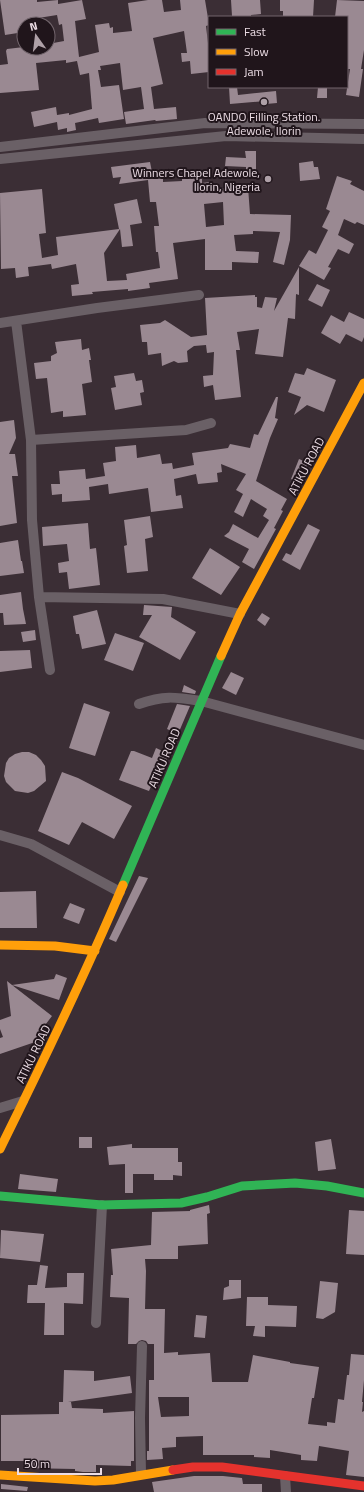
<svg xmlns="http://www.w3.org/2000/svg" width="364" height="1492" font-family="'Titillium Web',sans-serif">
	<rect width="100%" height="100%" fill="#3b2e35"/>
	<path fill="#9a8992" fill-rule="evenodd" d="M0 0H37V2L58 0V4L82 0 86 19 75 21 79 57 99 52 95 25 109 23 110 28 113 27V33L132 31 128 3 148 0H162L164 12 181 10 180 0H205L209 24V25L206 26 209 52V72L191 74 190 61 182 62 181 53H187L184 31 153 38 163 84 151 87 154 109 176 107 177 119 156 121 155 120 126 124 124 112 144 109 141 87 123 90 120 63 100 66 101 70H98L101 87 119 85 124 119 99 123 98 118 75 123 76 130 67 132V128L58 130 57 122 34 127 31 112 56 107 57 115 69 113V115L92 109 89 73 80 75 77 61 66 63V60L36 63 39 90 0 93V65L8 64 6 51 7 49 24 47V48H49L48 44 64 41 62 24 59 25 57 15 32 19 33 24H24V32L5 35Z
		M231 0H260L261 14 251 15V17H243V16H232Z
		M280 0H314L313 17H283V11H280Z
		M337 0 364 1V50L361 69H363L359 97 346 95 350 69H347V17H335Z
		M229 87H237L238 95 276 91 277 103 266 104V101L230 104Z
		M318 87H327V98H317Z
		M245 151H256V170H246V167L225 166 226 157 246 158Z
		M313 161 314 167H318L320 179 300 181 299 163Z
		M150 162 152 172 163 171V182L182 181V179L197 177V179H202V183L210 182V189L248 187 250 214 291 215 290 240 284 265 273 262 280 232 253 231V234L234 235 236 251 259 252 258 263 232 262V270H205V239L173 243 178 279 149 283 150 288 128 291V289L92 292 93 294 72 296 71 285 79 284 76 264 52 269 51 264 28 267 29 276 16 278 15 268 1 269 0 193 42 189 46 233 39 234 42 258 58 255 56 237 119 229 114 204 137 199 142 223 130 225 133 246 122 247 120 229 104 253 107 281 127 280 126 274 160 268 158 252H156L154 226H159L156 202H150L148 180 119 184 121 177 113 178 111 167ZM223 202 224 225 206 227 204 204Z
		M337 176 352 181 350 184 364 191V225L357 222 355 224 344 219 338 235 354 244 349 254 338 249 328 267 331 268 324 280 299 266 309 250 316 254 328 230 322 227 330 211 326 209Z
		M299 267V295L296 294 295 319 288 318 283 357 255 354 259 329 237 332 240 350H236L241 397 215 400 213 385 204 387 203 376 213 375 214 352 207 353 206 345 194 346 187 351 188 362 178 363 174 361 162 366 161 353 148 355 147 342H142L140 325 160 323 165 320 191 337 207 335 205 298 255 295V297H257V307L262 308 265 297 277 298 274 311Z
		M317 284 330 290 322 307 308 300Z
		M349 312 364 319V337L362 342 346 334 340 344 321 333 331 315 344 322Z
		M81 339 82 350 89 348 91 360H89L92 382 82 384 86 415 63 417V411L51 413 47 378 36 379 34 363 51 361V356L57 353 55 342Z
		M307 368 336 380 324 412 307 405 294 415 301 397 288 392 295 373 304 375Z
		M134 373 136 381 142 380 144 392 140 393 142 405 115 410 111 388 116 387 114 376Z
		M276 397H278L275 418 278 419 270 438 256 481 287 499 281 510 283 511 274 528 276 529 254 569 242 562 249 549 224 536 229 532 233 524 258 538 269 520 263 516 267 509 251 499 243 517 234 512 243 494 236 490 246 474 221 464 222 472 217 473 218 482 198 484 196 474 174 479 176 496 181 495 183 508 151 512 148 488 109 494 108 484 89 487 90 500 62 502V494L52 495 51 484H60L59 471 85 469 86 479 105 476 103 463 116 461 115 447 136 445 137 458 160 454 162 464 172 463 173 469 194 465 192 453 228 448 230 444 250 448 254 434 258 435Z
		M14 420 16 438 9 454H15L18 476H12L17 523 0 526V422Z
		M299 459 308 463 300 483 291 479Z
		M150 516 153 537 145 539 148 571 127 573 124 546 127 545 124 520Z
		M88 523 90 549 96 548 100 585 69 589 67 572 59 573 58 563 69 561 67 544 43 546 42 527Z
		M308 524 320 530 300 570 282 560 286 553 291 555Z
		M18 540 21 561H22L24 573 0 576V543Z
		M210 548 240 567 221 595 192 578Z
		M21 592 23 609 26 624 4 625 3 613H0V595Z
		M144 605 172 607 171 617 196 632 180 660 139 637 152 615H143Z
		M97 610 106 644 82 649 79 634H76L73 616Z
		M262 613 270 618 265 626 257 620Z
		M35 630 36 640 23 642 21 632Z
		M115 633 144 643 133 671 104 660Z
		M30 650 32 668 0 672V651Z
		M231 672 244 678 236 695 222 688Z
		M184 685 196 691 195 694 182 692Z
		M84 703 110 712 95 756 69 748Z
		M177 704 190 706 178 734 167 729Z
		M156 748 169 754 166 762 162 761 149 791 119 780 131 751H134L152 758Z
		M22 752H29L36 755 41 760 45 766 46 781 34 791 28 793 15 791 6 782 4 776 6 763 9 758 15 754Z
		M62 772 78 778 132 806 114 839 82 822 69 845 38 831Z
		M139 876 148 878 116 942 109 939Z
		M36 891 37 928H0V892Z
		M70 903 85 909 79 924 63 918Z
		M56 974 67 978 59 1000 12 985 52 1016 39 1033 41 1040 0 1054V1038L3 1037 0 1029V1020L11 1016 7 981 12 985 54 979Z
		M79 1137H92V1148H79Z
		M331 1139 336 1169 318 1171 315 1142Z
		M132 1144V1148H178V1162H182V1176L173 1175V1180H154V1174H133V1193H125V1164L109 1165 107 1147Z
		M20 1174 58 1179 56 1192 18 1189Z
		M209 1205 210 1213 207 1214 208 1244 178 1246V1259H145L146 1271 145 1309H165L164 1353 178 1352V1355L210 1353 212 1382H248L253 1355 290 1362V1363L319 1367 314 1398H312L308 1424 327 1426V1422L335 1423 338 1399 344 1400 347 1375H349L351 1354 364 1355V1380L362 1402H363L362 1412 364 1411V1477L346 1475 349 1451 319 1446 317 1461 301 1460V1455L270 1450V1458L254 1457V1455H203V1436L176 1437V1447L162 1448 163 1459 147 1460V1451H149V1380H154V1344H148L146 1341 142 1340 139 1341 136 1344H128L129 1298 110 1297 111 1275H113L111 1249 151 1245 152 1212 190 1211V1210ZM158 1397H189V1416L161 1417Z
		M349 1210 364 1211V1255L346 1254Z
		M1 1230 44 1234 40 1262 0 1258Z
		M40 1265 48 1266 45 1288 67 1287V1273H84L83 1304 64 1303V1335H44L45 1303H27L28 1285H37Z
		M229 1280H241V1298L223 1300 224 1288 229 1286Z
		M320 1281 338 1283 335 1312 323 1319 316 1318Z
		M247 1297H268V1305L297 1306 296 1327 265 1326V1337L253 1336 255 1326H246Z
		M196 1315 207 1316 205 1338 194 1337Z
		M64 1370 94 1371V1381L130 1376 132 1393 68 1402H71L72 1408 103 1409V1413L134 1411V1461H131V1466L96 1465V1472H83L75 1471V1469L24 1468V1461H1V1415L59 1414V1402H63Z
		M194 1476H223L242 1478 243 1484H262V1492H154L152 1482Z
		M1 1484 28 1487 27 1491 1 1489Z"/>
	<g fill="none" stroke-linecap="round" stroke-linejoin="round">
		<path stroke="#6a6066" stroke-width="10" d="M0 147 205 123 364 124
			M0 159 226 136 364 139
			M16 321 31 440 32 520 39 597 50 670
			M0 323 97 308 199 295
			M31 440 186 430 211 423
			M39 597 163 599 240 614
			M139 704C164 695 175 697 201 701L364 745
			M0 835 31 844 120 892
			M0 1108 23 1101
			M96 1323 102 1205
			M141 1474 140 1418 142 1346
			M285 1476 286 1492"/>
		<path stroke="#30b455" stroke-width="9" d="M123 885 221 656
			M0 1196 102 1205 181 1203 207 1197 242 1186 295 1183 327 1186 364 1193"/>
		<path stroke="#ff9f0a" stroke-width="9" d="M221 656 240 614 364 383
			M0 945 55 946 95 951
			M0 1149C43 1062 85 975 123 885
			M0 1475 95 1481 113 1480 173 1470"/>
		<path stroke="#e5322d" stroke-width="9" d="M173 1470 193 1467H222L364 1486"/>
	</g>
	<g fill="#aea0a7" stroke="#20151b" stroke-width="1.5">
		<circle cx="264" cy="102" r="4"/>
		<circle cx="268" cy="179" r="4"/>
	</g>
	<g text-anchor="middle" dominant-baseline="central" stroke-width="4" stroke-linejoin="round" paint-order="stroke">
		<g font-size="12" fill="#ecdde5" stroke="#20151b">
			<text x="264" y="116">OANDO Filling Station.<tspan x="264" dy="14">Adewole, Ilorin</tspan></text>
			<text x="260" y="172" text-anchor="end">Winners Chapel Adewole,<tspan x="260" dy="14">Ilorin, Nigeria</tspan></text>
		</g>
		<g font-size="12" fill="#ecdde5" stroke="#20151b">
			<text transform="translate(306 466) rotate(-62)">ATIKU ROAD</text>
			<text transform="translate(164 758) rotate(-67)">ATIKU ROAD</text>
			<text transform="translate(33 1054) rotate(-64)">ATIKU ROAD</text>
		</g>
	</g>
	<rect x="208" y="16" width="140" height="72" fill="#20151b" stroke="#72656c"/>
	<rect x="216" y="29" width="20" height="6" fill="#30b455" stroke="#72656c"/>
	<text x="244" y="36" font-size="12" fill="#ecdde5">Fast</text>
	<rect x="216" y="49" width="20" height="6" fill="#ff9f0a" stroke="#72656c"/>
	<text x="244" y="56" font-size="12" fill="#ecdde5">Slow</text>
	<rect x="216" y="69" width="20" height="6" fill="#e5322d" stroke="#72656c"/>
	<text x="244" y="76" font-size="12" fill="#ecdde5">Jam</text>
	<g transform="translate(36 36) rotate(346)"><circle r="19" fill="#20151b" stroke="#72656c"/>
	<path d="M0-3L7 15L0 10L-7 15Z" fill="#aea0a7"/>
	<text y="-6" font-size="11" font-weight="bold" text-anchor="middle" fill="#ecdde5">N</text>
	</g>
	<path d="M18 1468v6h83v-6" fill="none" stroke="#ecdde5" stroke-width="2"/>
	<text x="24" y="1468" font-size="12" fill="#ecdde5" stroke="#20151b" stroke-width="3" paint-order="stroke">50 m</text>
</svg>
